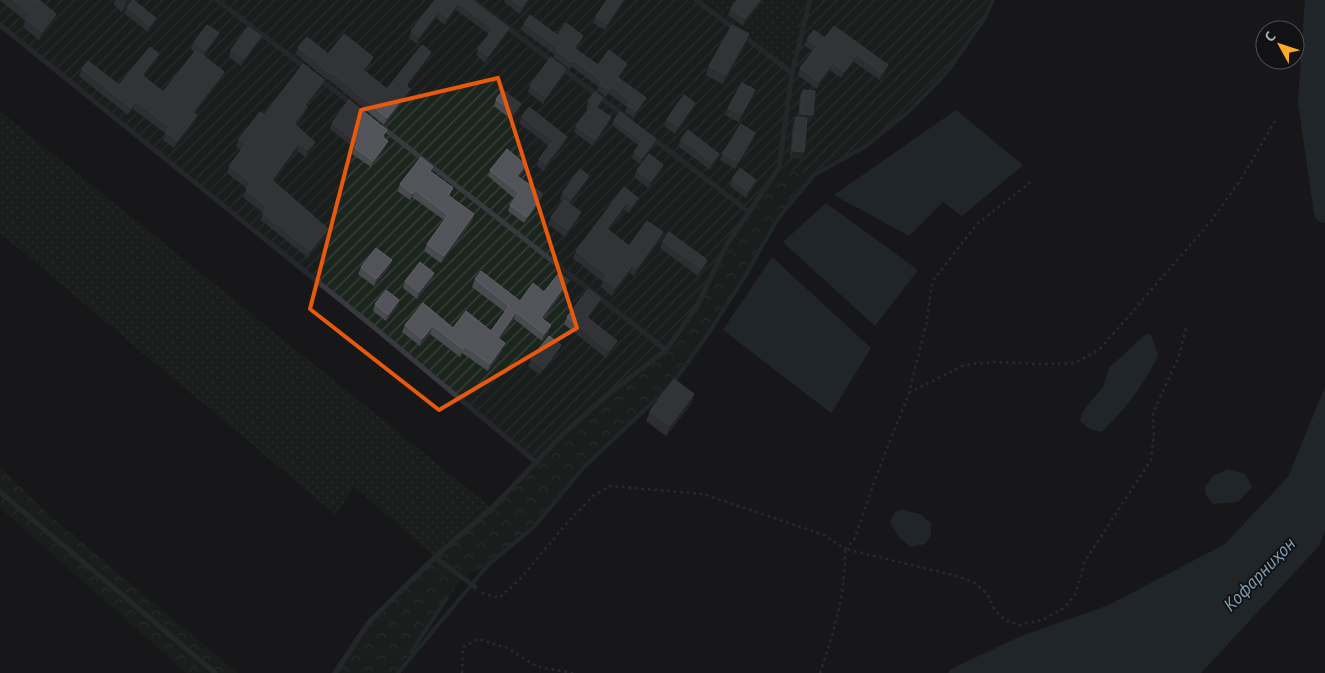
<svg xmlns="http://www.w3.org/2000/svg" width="1325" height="673" font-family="'PT Sans',sans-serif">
	<defs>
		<pattern id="grass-dots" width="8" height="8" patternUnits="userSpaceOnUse" patternTransform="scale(1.25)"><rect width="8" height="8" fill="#1c251d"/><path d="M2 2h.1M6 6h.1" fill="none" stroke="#3a423c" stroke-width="1.8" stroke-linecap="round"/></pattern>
		<pattern id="forest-crowns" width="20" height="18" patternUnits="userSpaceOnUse" patternTransform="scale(1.25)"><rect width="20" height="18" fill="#1c251d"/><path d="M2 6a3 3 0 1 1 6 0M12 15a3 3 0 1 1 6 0" fill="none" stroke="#3a423c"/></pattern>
		<pattern id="garden-furrows" width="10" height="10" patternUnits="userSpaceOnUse" patternTransform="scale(1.25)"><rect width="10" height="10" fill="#1c251d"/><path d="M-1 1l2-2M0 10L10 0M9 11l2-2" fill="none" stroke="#3a423c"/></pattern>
	</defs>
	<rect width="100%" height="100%" fill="#171719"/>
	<path fill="url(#grass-dots)" d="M696 0H801L792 73Z
		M0 111 492 508 435 557 354 486 336 515 0 233Z"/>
	<path fill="url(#forest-crowns)" d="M779 168 814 175 777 220 744 278 708 334 673 383 583 468 535 526 488 565 462 578 398 673H335L369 622 435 557 492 508 727 244Z
		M0 467 50 516 238 673H186L0 508Z"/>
	<path fill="url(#garden-furrows)" d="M0 0H696L792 72 801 0H993C969 52 914 116 865 147 848 157 831 166 814 175L779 168 727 244 697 306 666 350 565 432 537 463 0 25Z"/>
	<path fill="#2c373e" d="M1315 0H1325V183L1312 23Z
		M956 110 1023 165 962 216 943 202 909 236 834 195Z
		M826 203 918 270 875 326 783 242Z
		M772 257 871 348 831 413 723 330Z
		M1146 334 1151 335 1158 355C1146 383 1124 410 1102 432L1090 429 1080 421 1083 411 1103 387 1109 368Z
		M1325 387V531L1319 546 1201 673H948L951 669 1019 637 1109 605 1225 544 1288 477Z
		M1228 469 1245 474 1252 487 1238 502 1213 504 1206 495 1205 487 1213 476Z
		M901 510 920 514 931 523V535L925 544 910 547 898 536 890 522 895 512Z"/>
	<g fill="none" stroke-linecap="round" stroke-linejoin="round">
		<path stroke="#2c373e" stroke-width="4" d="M411 652 447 598
			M398 673 488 565 535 526 583 468 673 383 708 334 744 278 777 220 814 175 866 146 908 112 947 72 984 19 993 0"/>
		<path stroke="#2c373e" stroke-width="22" d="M1316 0 1309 102 1325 212"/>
		<path stroke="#3d4045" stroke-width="2.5" stroke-dasharray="2.5 4" stroke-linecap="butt" d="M909 393 964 365 996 362 1040 364 1075 363 1100 349 1211 221 1240 181 1275 121
			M482 593 499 598 520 579 566 524 593 496 609 486 703 494 824 535 845 549 854 540 876 477 909 393 927 321 932 282 977 224 1032 181
			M462 673 463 647 478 639 507 648 538 667 573 673
			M820 673C834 632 846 593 845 549L957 576 975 583 988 595 994 609 1005 620 1019 625 1043 620 1065 607 1075 595 1085 561 1151 460 1154 434 1153 413 1179 356 1186 328"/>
		<path stroke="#37393e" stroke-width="5" d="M217 0 307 69
			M472 0 553 62
			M696 0 736 30
			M0 25 375 328 537 463
			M742 35 792 73
			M562 68 631 121
			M319 79 352 104
			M651 137 749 212 779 168 792 73 810 0
			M666 350 697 306 727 244 749 212
			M0 492 215 673
			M435 557 475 587
			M335 673 369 622 435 557 492 508 565 432 606 396 666 350 383 128"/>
	</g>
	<path fill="#484a4e" d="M0 0H39L56 14 54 22 39 40 23 27 25 21Z
		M115 0H132L122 12 114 5Z
		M435 0H472L509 28 506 35 485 63 476 55 478 49 489 34 456 10 445 25 436 18 417 44 409 38 411 31Z
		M505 0H530L520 14 504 2Z
		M607 0H625L605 30 593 23 596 16Z
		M763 0 743 26 728 15 731 8Z
		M127 7 156 18 154 25 148 32 125 14Z
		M524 23 581 43 576 49 598 65 624 70 619 78 643 105 634 118 625 112 627 107 608 93 606 97 598 91 599 87 571 66 569 69 554 57V54L521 30Z
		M834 26 886 72 880 80 854 62 841 78 830 70 817 89 798 75 800 68 813 51 805 46 807 39 825 38Z
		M261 36 258 43 241 66 229 57 231 50Z
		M216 40 204 56 224 72 222 79 195 113 197 115 195 122 174 148 163 140 165 133 133 109 128 115 79 76 82 69 119 85 156 61 144 76 163 92 195 52 191 49 194 42Z
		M746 44 723 84 706 75 709 66Z
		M298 47 328 54 373 57 371 64 365 72 387 89 429 59 407 86 410 89 408 95 384 125 328 79 327 80 296 54Z
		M564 76 543 104 528 92 530 85Z
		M324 80 322 87 307 106 305 114 296 126 315 142 313 149 306 158 297 150 274 182 326 236 308 258 261 220 263 213 243 197 247 189 227 173 229 166 241 150 236 146 239 139 264 115Z
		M803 90 813 115 810 122H807L802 159 790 158 793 124 796 117 798 118 800 96Z
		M752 97 739 122 725 115 728 108Z
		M496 99 521 104 519 111 512 120 494 106Z
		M588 101 601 104 598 108 608 124 593 146 574 132 576 126 588 109 586 108Z
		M695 103 693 110 675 134 664 126 667 119Z
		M522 117 564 144 544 171 537 166 539 159 549 146 519 123Z
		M614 120 656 139 654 145 640 164 632 158 634 152 639 146 612 125Z
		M332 123 385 136 384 138 385 147 371 167 352 154 354 148 330 129Z
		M755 133 753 140 735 169 720 160 723 153Z
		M681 139 719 154 716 161 710 170 678 146Z
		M526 165 524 171 519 177 541 201 524 223 508 211 510 205 515 199 488 176 490 170Z
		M637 170 661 172 648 188 634 177Z
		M431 172 453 188 449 196 474 214 472 221 441 263 424 251 427 244 444 220 412 197 410 200 397 191 400 184Z
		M732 179 754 187 746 198 730 186Z
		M586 183 570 204 579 219 565 237 548 224 551 217 563 201 560 199 563 192Z
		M624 187 638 198 635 205 629 213 624 210 609 230 629 246 660 240 634 276 630 273 612 296 601 287 603 282 573 258 576 251Z
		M663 241 707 260 705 267 698 276 660 248Z
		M392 260 389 267 374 286 358 274 361 267Z
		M434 273 432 280 417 299 403 288 405 281Z
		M475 279 520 301 569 280 566 288 543 319 551 325 548 333 542 341 514 319 499 339 502 351 488 371 462 353 460 357 430 334 420 346 402 332 405 325 491 331 505 312 472 287Z
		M601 298 598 305 588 318 617 341 614 348 606 358 564 324 567 317Z
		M399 300 397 307 386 321 373 311 375 304Z
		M561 345 558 352 540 375 528 366 531 359Z
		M694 394 691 404 666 436 646 421 650 411Z"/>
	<path fill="#303134" d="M127 0H132L122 12 126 2Z
		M527 0H530L520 14 522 7Z
		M623 0H625L605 30 607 24Z
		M760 0H763L743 26 745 19Z
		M459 3 456 10 445 25 447 18Z
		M439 11 436 18 417 44 419 37Z
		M56 14 54 22 39 40 42 32Z
		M156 18 154 25 148 32 150 26Z
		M509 28 506 35 485 63 488 56Z
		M219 33 216 40 203 58 205 51Z
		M749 34 746 44 723 84 726 75Z
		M261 36 258 43 241 66 244 59Z
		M583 36 581 43 572 55 574 48Z
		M431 52 429 59 403 92 406 85Z
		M159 54 156 61 139 82 142 75Z
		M857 55 854 62 841 78 844 72Z
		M373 57 371 64 360 77 363 70Z
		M833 63 830 70 817 89 819 82Z
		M627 64 624 70 614 84 617 77Z
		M888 65 886 72 880 80 882 73Z
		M566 69 564 76 543 104 546 97Z
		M224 72 222 79 191 119 193 112Z
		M324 80 322 87 302 112 305 105Z
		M410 89 408 95 384 125 387 118Z
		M755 90 752 97 739 122 741 115Z
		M603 98 601 104 594 114 596 107Z
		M646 98 643 105 634 118 636 111Z
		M136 101 133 109 128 115 131 108Z
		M695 103 693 110 675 134 678 127Z
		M521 104 519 111 512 120 514 113Z
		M307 107 305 114 291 132 294 124Z
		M800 114 813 115 810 122 798 121Z
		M197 115 195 122 174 148 177 141Z
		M611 117 608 124 593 146 595 140Z
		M755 133 753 140 735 169 738 162Z
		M567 137 564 144 544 171 546 164Z
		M656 139 654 145 640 164 642 158Z
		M388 141 385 147 371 167 373 161Z
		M315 142 313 149 306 158 308 150Z
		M299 143 297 150 270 188 272 180Z
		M793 151 804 152 802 159 790 158Z
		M719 154 716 161 710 170 712 163Z
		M526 165 524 171 515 182 517 176Z
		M663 165 661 172 648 188 651 181Z
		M589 176 586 183 569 206 571 199Z
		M756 180 754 187 746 198 748 191Z
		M415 190 412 197 410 200 412 194Z
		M543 194 541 201 524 223 527 217Z
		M638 198 635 205 629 213 632 206Z
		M627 202 624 210 604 237 607 229Z
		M581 212 579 219 565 237 568 230Z
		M474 214 472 221 441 263 444 256Z
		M328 229 326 236 308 258 310 251Z
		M663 232 660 240 634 276 637 268Z
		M392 260 389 267 374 286 376 279Z
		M707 260 705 267 698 276 701 269Z
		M633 265 630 273 612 296 615 288Z
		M434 273 432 280 417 299 419 292Z
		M569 280 566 288 538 325 541 318Z
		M601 298 598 305 584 324 587 317Z
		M399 300 397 307 386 321 388 315Z
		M516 312 514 319 495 346 498 338Z
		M551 325 548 333 542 341 544 334Z
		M433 326 430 334 420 346 422 339Z
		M617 341 614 348 606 358 609 351Z
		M505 343 502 351 488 371 490 364Z
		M561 345 558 352 540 375 543 369Z
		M694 394 691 404 666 436 670 426Z"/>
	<path fill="#53545a" stroke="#606269" d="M13 0H39L56 14 42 32 26 19 30 14Z
		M133 0 156 18 150 26 127 7Z
		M435 0H472L509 28 488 56 478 49 493 29 459 3 447 18 439 11 419 37 411 31Z
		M513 0H527L522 7Z
		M607 0H623L607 24 596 16Z
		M737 0H760L745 19 731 8Z
		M530 15 557 35 566 23 583 36 574 48 598 65 609 50 627 64 617 77 646 98 636 111 628 105 631 101 611 86 608 90 600 84 602 81 573 60 571 62 556 50 558 48 524 23Z
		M207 25 219 33 205 51 194 42Z
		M732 25 749 34 726 75 709 66Z
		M834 26 888 65 882 73 857 55 844 72 833 63 819 82 800 68 817 46 807 39 814 30 825 38Z
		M248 27 261 36 244 59 231 50Z
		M344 34 373 57 363 70 387 89 422 45 431 52 406 85 410 89 387 118 331 72 329 73 298 47 307 37 328 54Z
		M150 47 159 54 142 75 163 92 196 50 224 72 193 112 197 115 177 141 165 132 169 127 136 101 131 108 82 69 88 61 119 85Z
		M551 57 566 69 546 97 530 85Z
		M303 64 324 80 305 105 307 107 294 124 315 142 308 150 299 143 272 180 328 229 310 251 263 213 268 208 246 190 251 183 229 166 246 144 239 139 260 112 264 115Z
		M742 83 755 90 741 115 728 108Z
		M503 90 521 104 514 113 496 99Z
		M803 90 815 91 813 115 800 114Z
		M595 92 603 98 596 107 611 117 595 140 576 126 592 104 593 105 588 101Z
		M684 95 695 103 678 127 667 119Z
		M349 100 387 130 382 137 388 141 373 161 355 148 358 143 332 123Z
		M529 107 567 137 546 164 539 159 553 140 522 117Z
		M620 112 656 139 642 158 634 152 642 141 614 120Z
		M796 117 807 118 804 152 793 151Z
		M741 124 755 133 738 162 723 153Z
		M688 130 719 154 712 163 681 139Z
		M507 149 526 165 517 176 543 194 527 217 510 205 519 193 490 170Z
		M649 154 663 165 651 181 637 170Z
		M421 157 433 167 430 171 453 188 448 195 474 214 444 256 427 244 448 215 415 190 412 194 400 184Z
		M740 168 756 180 748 191 732 179Z
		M580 169 589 176 571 199 563 192Z
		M624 187 638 198 632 206 627 202 607 229 629 246 647 221 663 232 637 268 633 265 615 288 604 279 607 275 576 251Z
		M564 200 581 212 568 230 551 217Z
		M669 232 707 260 701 269 663 241Z
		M376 248 392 260 376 279 361 267Z
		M420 262 434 273 419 292 405 281Z
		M481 271 520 301 533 283 544 292 559 273 569 280 541 318 551 325 544 334 516 312 498 338 505 343 490 364 465 346 463 349 433 326 422 339 405 325 423 303 453 328 466 311 491 331 509 306 475 279Z
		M588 289 601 298 587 317 617 341 609 351 567 317Z
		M386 290 399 300 388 315 375 304Z
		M549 336 561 345 543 369 531 359Z
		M674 379 694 394 670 426 650 411Z"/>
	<path d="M0 0H1325V673H0ZM498 78 577 328 439 410 310 309 361 110Z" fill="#171719" fill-opacity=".55" fill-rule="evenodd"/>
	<path fill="none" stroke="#e8590c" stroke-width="4" stroke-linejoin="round" d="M498 78 577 328 439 410 310 309 361 110Z"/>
	<g text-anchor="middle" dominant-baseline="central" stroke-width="4" stroke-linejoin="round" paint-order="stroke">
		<g font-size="18" font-style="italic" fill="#7d9fb7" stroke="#121214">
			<text transform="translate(1259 574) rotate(-46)">Кофарниҳон</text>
		</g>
	</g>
	<g transform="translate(1280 45) rotate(310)"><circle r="24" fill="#121214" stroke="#4e5056"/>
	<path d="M0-4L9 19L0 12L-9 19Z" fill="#ffab29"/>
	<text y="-8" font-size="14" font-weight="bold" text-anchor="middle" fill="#a8aeba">С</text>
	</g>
</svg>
